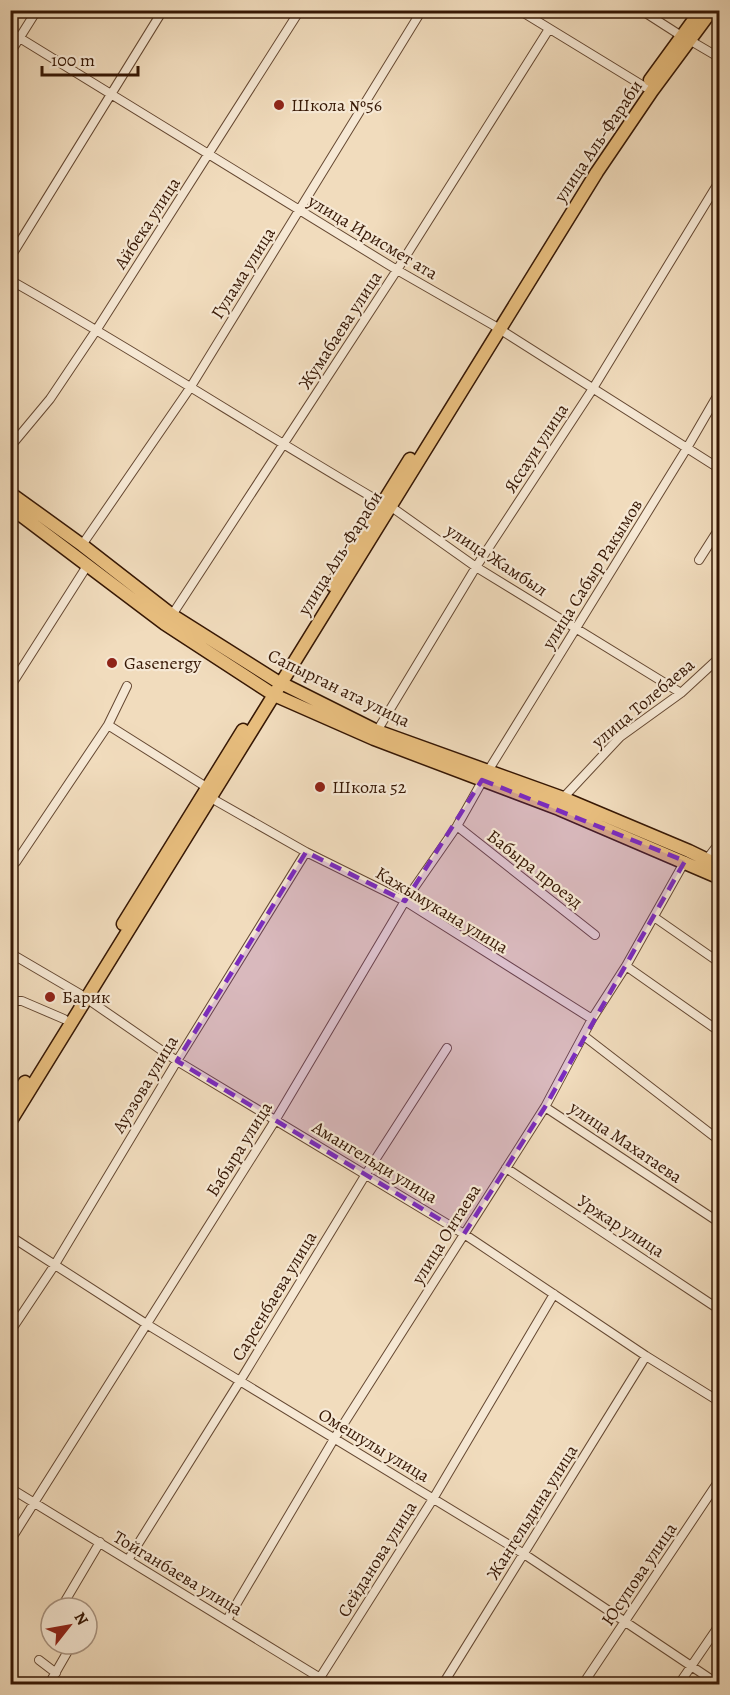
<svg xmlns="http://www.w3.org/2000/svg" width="730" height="1695" font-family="Alegreya,serif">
	<rect width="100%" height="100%" fill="#f1dcbd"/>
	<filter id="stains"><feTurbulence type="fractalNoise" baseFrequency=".00333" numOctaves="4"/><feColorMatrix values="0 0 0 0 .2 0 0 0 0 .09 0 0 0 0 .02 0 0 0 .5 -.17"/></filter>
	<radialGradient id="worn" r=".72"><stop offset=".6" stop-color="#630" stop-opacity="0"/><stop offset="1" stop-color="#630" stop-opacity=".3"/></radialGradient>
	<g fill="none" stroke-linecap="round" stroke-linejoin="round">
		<defs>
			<path id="minor" d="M519 10 645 87
				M641 10 683 37
				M10 32 397 270 493 325 720 469
				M691 41 720 58
				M10 53 37 10
				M10 258 163 10
				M10 280C136 351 257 430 382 503
				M10 447 50 399 97 329 300 10
				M390 506 476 567 681 693
				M82 545 190 388 422 10
				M699 560 720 527
				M172 615 397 270 549 29
				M10 687 87 566
				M108 725 127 686
				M377 731 476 567 592 390 720 180
				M211 798 306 852 405 901 592 1019
				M563 798 620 737 681 693 720 657
				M457 826 595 935
				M707 859 720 842
				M16 862 108 725 211 790
				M654 917 720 963
				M10 953 80 994 177 1061 464 1234 646 1356 720 1402
				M626 966 720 1032
				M10 1001H22L64 1019
				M584 1036 720 1141
				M545 1107 720 1223
				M506 1168 720 1310
				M10 1236 148 1325 524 1554 718 1684
				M10 1332 54 1266 177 1061 306 852
				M10 1488 330 1684
				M10 1541 276 1119 405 901 457 826 488 771 687 448 720 391
				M128 1560 240 1381 366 1174 447 1048
				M61 1608 100 1542
				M227 1620 334 1439 545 1107 592 1019 626 966 685 861
				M51 1624V1627
				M39 1660 56 1673
				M49 1684 72 1644
				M316 1684 433 1499 554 1294
				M443 1684 646 1356
				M583 1684 720 1479
				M679 1684 720 1624"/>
			<path id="primary" d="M650 80 701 10
				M10 493 82 545 172 615 275 680 377 731 563 798 689 851 720 866
				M10 507 165 624 274 695 374 739 559 809 720 878
				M332 585 410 459
				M123 924 243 730
				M10 1106 25 1082
				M10 1122 597 172 652 91 712 10"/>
		</defs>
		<use href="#minor" stroke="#654832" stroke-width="10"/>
		<use href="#primary" stroke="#361704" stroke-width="15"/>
		<use href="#minor" stroke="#f6e8d4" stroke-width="8"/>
		<use href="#primary" stroke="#e8be7e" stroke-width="12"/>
	</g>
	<path fill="#7b2cbf" fill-opacity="0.2" stroke="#7b2cbf" stroke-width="4.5" stroke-dasharray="12 8" stroke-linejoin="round" d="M482 780 685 861 545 1107 464 1234 177 1061 306 852 405 901Z"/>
	<g fill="#8f2418" stroke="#f6e8d4" stroke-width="2">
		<circle cx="279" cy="105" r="6"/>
		<circle cx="112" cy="663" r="6"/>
		<circle cx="320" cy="787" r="6"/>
		<circle cx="50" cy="997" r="6"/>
	</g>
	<g text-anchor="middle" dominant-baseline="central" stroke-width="4.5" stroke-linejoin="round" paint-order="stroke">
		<g font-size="18" fill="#361704" stroke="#f6e8d4" text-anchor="start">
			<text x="291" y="105">Школа №56</text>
			<text x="124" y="663">Gasenergy</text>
			<text x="332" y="787">Школа 52</text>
			<text x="62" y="997">Барик</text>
		</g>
		<g font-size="18" fill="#361704" stroke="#f6e8d4">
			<text transform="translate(598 141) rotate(-56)">улица Аль-Фараби</text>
			<text transform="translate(147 223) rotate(-57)">Айбека улица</text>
			<text transform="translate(373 237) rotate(31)">улица Ирисмет ата</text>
			<text transform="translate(243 273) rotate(-58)">Гулама улица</text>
			<text transform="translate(340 330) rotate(-57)">Жумабаева улица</text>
			<text transform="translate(536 448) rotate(-57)">Яссауи улица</text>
			<text transform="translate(340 553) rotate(-58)">улица Аль-Фараби</text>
			<text transform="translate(497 560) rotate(33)">улица Жамбыл</text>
			<text transform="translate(592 574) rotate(-58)">улица Сабыр Ракымов</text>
			<text transform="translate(339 688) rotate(26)">Сапырган ата улица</text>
			<text transform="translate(643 703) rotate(-40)">улица Толебаева</text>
			<text transform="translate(535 869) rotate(38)">Бабыра проезд</text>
			<text transform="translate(442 910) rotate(31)">Кажымукана улица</text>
			<text transform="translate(145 1084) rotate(-59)">Ауэзова улица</text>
			<text transform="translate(626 1142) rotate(34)">улица Махатаева</text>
			<text transform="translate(239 1149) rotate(-58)">Бабыра улица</text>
			<text transform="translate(375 1162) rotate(31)">Амангельди улица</text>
			<text transform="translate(621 1226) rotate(33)">Уржар улица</text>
			<text transform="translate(446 1234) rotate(-58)">улица Онтаева</text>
			<text transform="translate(274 1296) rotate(-59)">Сарсенбаева улица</text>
			<text transform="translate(374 1445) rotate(31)">Омешулы улица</text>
			<text transform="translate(532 1512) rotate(-58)">Жангельдина улица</text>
			<text transform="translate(377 1559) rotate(-58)">Сейданова улица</text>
			<text transform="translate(178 1573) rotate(31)">Тойганбаева улица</text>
			<text transform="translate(639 1574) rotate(-56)">Юсупова улица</text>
		</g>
	</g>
	<rect width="730" height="1695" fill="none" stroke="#f1dcbd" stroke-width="36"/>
	<rect x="12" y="12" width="706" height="1671" fill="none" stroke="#361704" stroke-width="3"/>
	<rect x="18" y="18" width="694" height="1659" fill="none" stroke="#361704" stroke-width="1.5"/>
	<g transform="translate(69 1626) rotate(59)"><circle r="28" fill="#f6e8d4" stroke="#a99481" stroke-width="1.5"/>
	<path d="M0-4.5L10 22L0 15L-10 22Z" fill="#8f2418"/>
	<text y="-9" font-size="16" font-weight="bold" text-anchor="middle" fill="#361704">N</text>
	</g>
	<path d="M42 66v9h96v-9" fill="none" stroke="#361704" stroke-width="3"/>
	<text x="51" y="66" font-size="18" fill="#361704" stroke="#f6e8d4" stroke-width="4.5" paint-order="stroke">100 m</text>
	<rect width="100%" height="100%" filter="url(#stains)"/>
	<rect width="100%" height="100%" fill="url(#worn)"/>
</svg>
